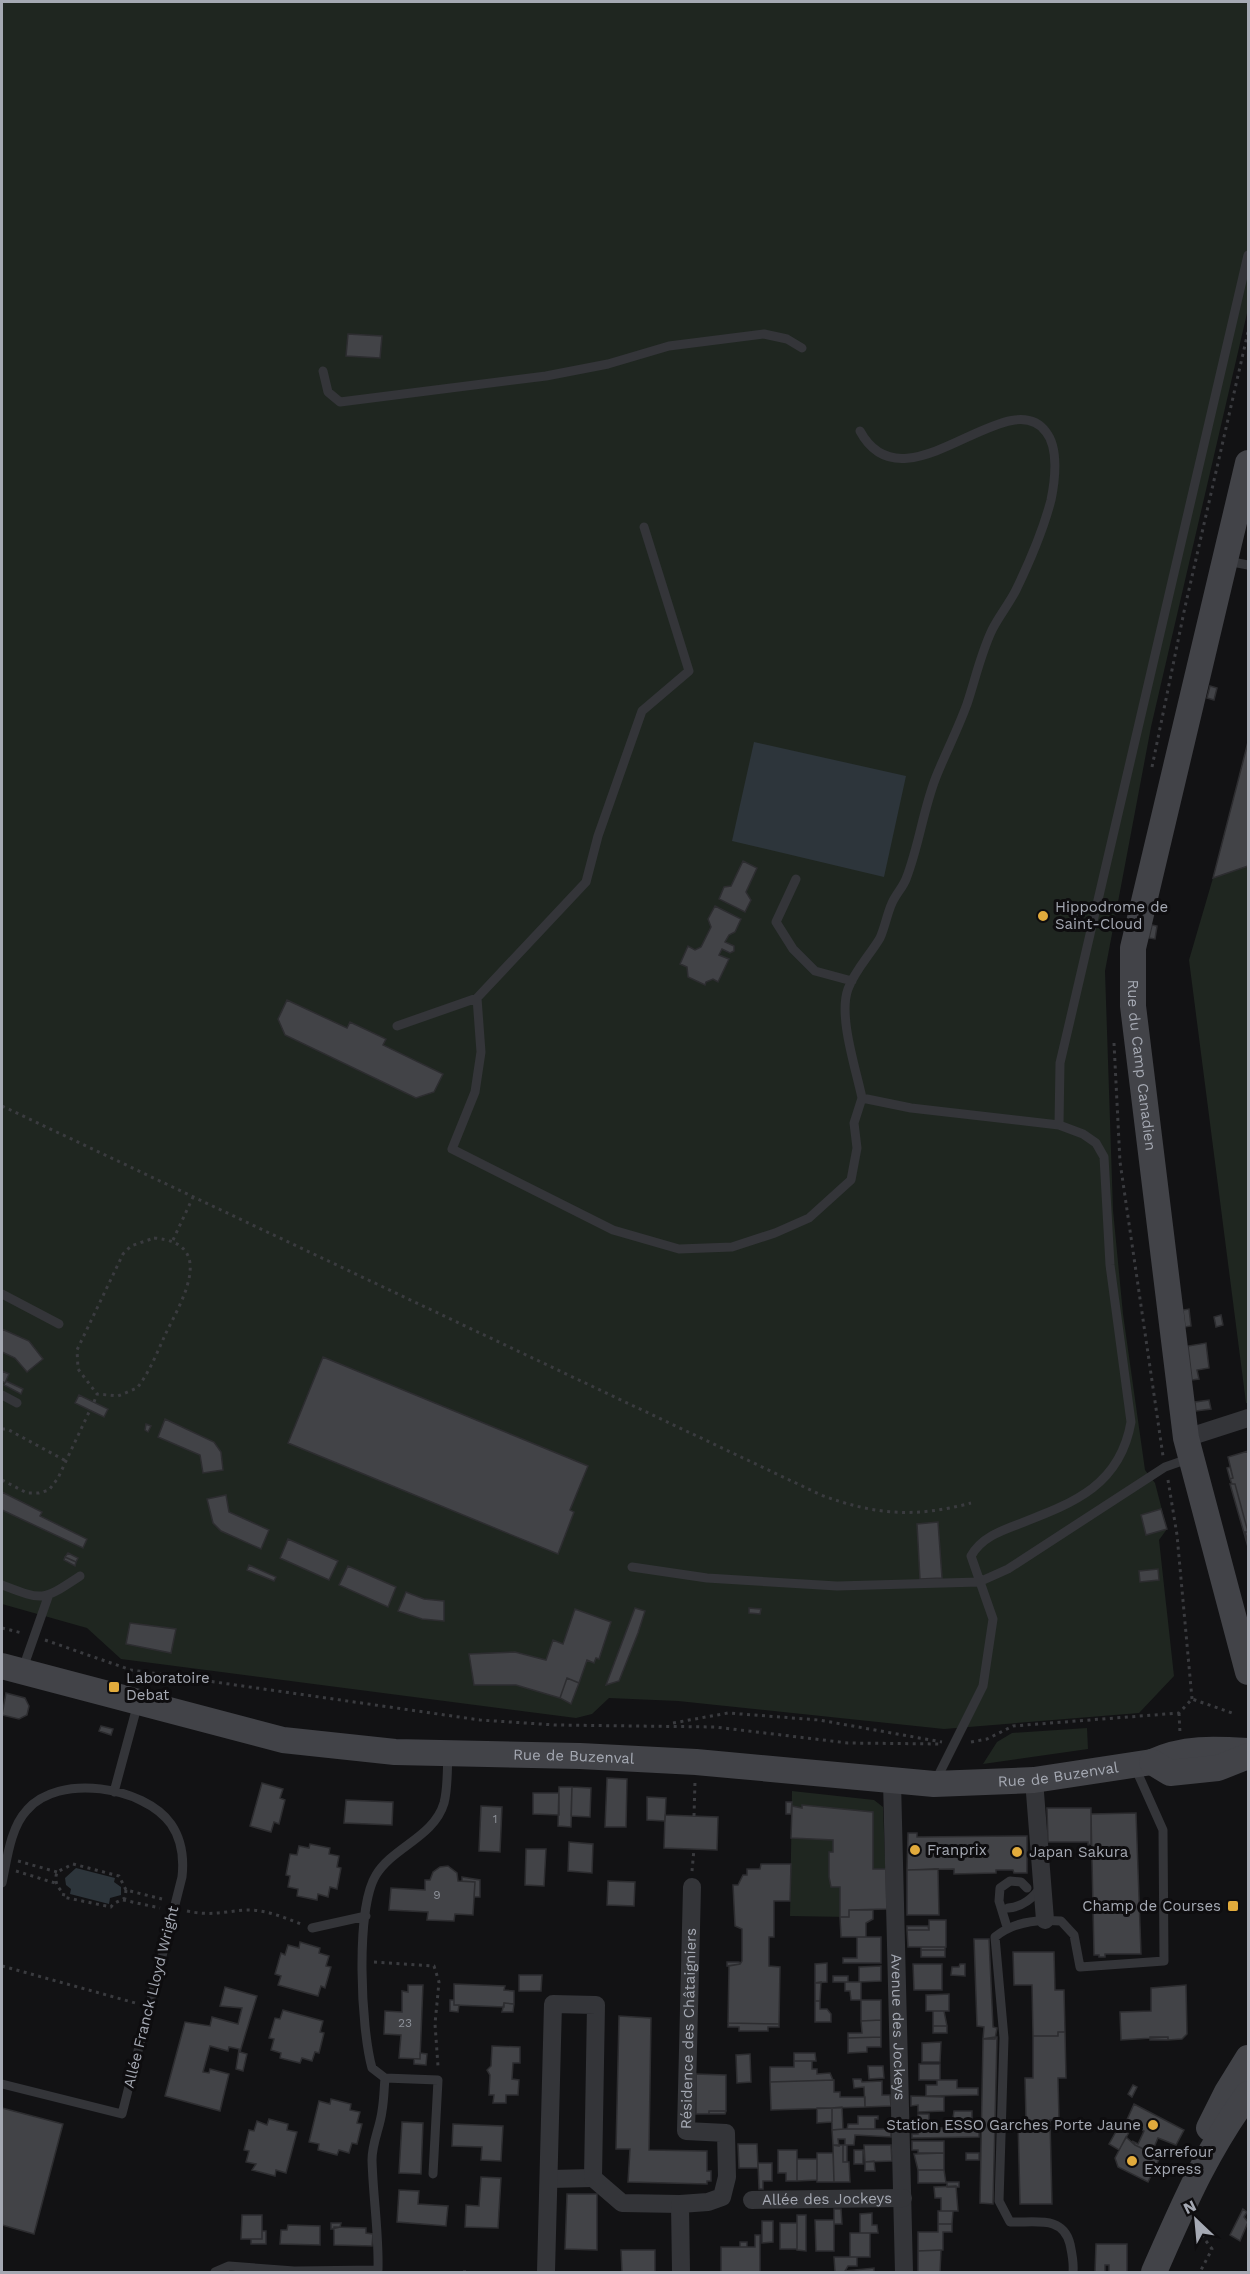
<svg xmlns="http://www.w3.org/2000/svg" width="1250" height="2274" font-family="'Work Sans',sans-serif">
	<rect width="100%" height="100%" fill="#121214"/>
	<path fill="#1f2620" d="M2 2H1248V309L1151 727 1105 971 1113 1210 1123 1314 1145 1470 1155 1483 1167 1529 1159 1540 1174 1676 1139 1713 944 1729 678 1701 609 1698 592 1714 576 1718 121 1659 87 1628 2 1604Z
		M1248 866V1403H1246L1189 960 1213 878Z
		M1087 1728 1088 1749 983 1764 997 1742 1012 1733Z
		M792 1791 874 1800 883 1807 887 1909 849 1910V1917L790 1916Z"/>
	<path fill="#2d353b" d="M754 742 906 776 884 877 732 841Z
		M76 1868 115 1878 114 1882 121 1887V1895L110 1898 109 1904 70 1894 71 1889 66 1885 65 1878Z"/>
	<path fill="#424347" stroke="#2d2d30" stroke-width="1.5" d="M348 334 382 336 380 358 346 356Z
		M1210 686 1217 688 1214 700 1207 698Z
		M1248 742V866L1213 878Z
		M743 861 757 868 746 892 751 900 745 912 719 899 724 887 731 886Z
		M715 906 741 919 735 932 729 935 725 942 734 946V951L730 953 722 949 719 955 729 959 718 982 713 979 706 982 705 985 688 977 687 967 680 964 688 946 695 950 701 947 711 927 708 919Z
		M1152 925 1157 926 1155 939 1149 938Z
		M287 1000 347 1028 350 1022 386 1039 383 1045 443 1074 434 1092 416 1098 285 1035 278 1019Z
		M1189 1309 1191 1326 1185 1327 1183 1310Z
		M1221 1315 1223 1325 1216 1327 1214 1317Z
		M2 1329 29 1341 43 1359 27 1372 15 1358 2 1352Z
		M1206 1343 1209 1368 1197 1370 1199 1379 1192 1380 1188 1346Z
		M323 1357 588 1466 570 1510 574 1512 558 1554 288 1443Z
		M2 1371 9 1374 5 1383 2 1381Z
		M6 1381 23 1389 21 1394 4 1385Z
		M79 1395 108 1409 104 1417 75 1403Z
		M1209 1400 1211 1409 1196 1411 1195 1402Z
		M165 1419 214 1442 221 1452 223 1470 203 1473 200 1455 158 1437Z
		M146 1424 151 1426 148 1432 145 1430Z
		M1248 1451V1539H1247L1245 1532H1248L1235 1484H1232L1230 1479 1233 1478 1228 1457Z
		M1230 1467 1233 1478 1230 1479 1227 1468Z
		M1230 1484H1235L1248 1532H1245L1248 1547Z
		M2 1492 42 1512 40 1516 87 1539 83 1548 2 1510Z
		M226 1495 229 1512 269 1530 261 1549 221 1531 213 1523 207 1499Z
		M1161 1509 1167 1529 1146 1535 1141 1515Z
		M938 1522 942 1578 920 1579 917 1524Z
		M288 1539 338 1561 329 1580 280 1558Z
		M68 1553 78 1558 76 1562 65 1557Z
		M65 1557 76 1562 75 1566 64 1560Z
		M249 1565 276 1577 274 1581 247 1570Z
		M348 1566 396 1587 388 1607 339 1585Z
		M1158 1569 1159 1580 1140 1582 1139 1571Z
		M406 1592 424 1599 444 1601V1621L422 1619 398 1611Z
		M635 1608 645 1611 638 1633 619 1681 606 1685Z
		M749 1608 761 1609 760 1614 749 1613Z
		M575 1609 611 1622 599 1659 596 1658 594 1663 587 1660 579 1683 567 1678 560 1698 516 1685H474L469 1654 515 1652 546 1660 553 1640 563 1644Z
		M130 1623 176 1629 171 1653 126 1644Z
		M567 1678 579 1683 571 1704 560 1698Z
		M6 1693 25 1698 29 1706 27 1715 19 1719 2 1715Z
		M101 1726 113 1729 111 1735 99 1731Z
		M607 1778 627 1779 626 1827H605Z
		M262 1783 283 1789 280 1798 285 1800 279 1824 274 1822 271 1832 250 1826Z
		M559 1787H572L571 1827 558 1826Z
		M572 1787 591 1788 590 1817 571 1816Z
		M533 1793H559V1815L533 1814Z
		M647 1797 666 1798 665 1821 647 1820Z
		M346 1800 393 1802 392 1825 344 1823Z
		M786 1802H792L791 1814H786Z
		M802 1805 873 1812V1869H886L887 1909 849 1910V1917H840V1887H831L829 1877V1852H833V1840L791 1838 792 1806 802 1808Z
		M481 1806 502 1807 500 1852 479 1851Z
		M1047 1808H1091V1844L1088 1845V1842H1048Z
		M1136 1813 1141 1954H1105V1957H1099V1955H1094L1091 1814Z
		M665 1815 718 1817 717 1850 664 1848Z
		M908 1833H917V1837L1027 1836V1873H1014L1013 1870H996V1873L954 1874V1869L907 1870Z
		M569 1842 593 1844 592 1873 568 1871Z
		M310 1844 330 1848 329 1854 339 1856 337 1867 341 1868 337 1889 330 1887 328 1897 318 1894 317 1900 297 1896 298 1889 288 1887 290 1876 286 1875 290 1854 297 1855 299 1846 309 1848Z
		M526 1849H546L544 1886 525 1885Z
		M761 1864H791L790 1901H774V1937H769V1966L780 1967 779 2024 728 2023 729 1966 740 1964 742 1961V1929L735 1926 733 1885H738L743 1875H747V1869H760Z
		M448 1866 457 1873 458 1881 475 1882 473 1915 455 1914 454 1921 427 1920 428 1912 389 1910 391 1888 425 1890V1880H430L433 1872 440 1867Z
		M938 1869 939 1915H907V1870Z
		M462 1877 480 1880V1897H474L475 1882 462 1881Z
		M608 1881 635 1882 634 1906 607 1905Z
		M849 1910H873V1919L866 1923V1937H841L840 1917H849Z
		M929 1920H946V1947H908L907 1930H929Z
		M907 1926H928L929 1930H907Z
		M857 1937H881V1963H843V1958H857Z
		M974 1939H989L993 2027 997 2028 995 2039H983L984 2027 977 2026Z
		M300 1942 320 1948 319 1953 329 1956 326 1966 331 1967 325 1988 321 1986 318 1996 278 1985 281 1976 275 1974 281 1953 285 1955 288 1945 299 1948Z
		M921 1947H945V1950H921Z
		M921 1950H945V1957H921Z
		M1013 1952H1054L1055 1990H1064L1065 2032H1058V2036H1033L1032 1985H1014Z
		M727 1962H739L740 1964 727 1966Z
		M827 1963V1982L815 1983V1964Z
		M913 1964H942V1990H914Z
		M960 1964H965V1976L951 1975 952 1967H959Z
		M881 1966V1981L859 1982V1967Z
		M519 1975H542L541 1991H519Z
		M833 1976H848V1982H833Z
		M821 1982 820 2001H815V1983Z
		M845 1982H861V2000H851L850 1991H845Z
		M454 1984 505 1986 504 1990 514 1991V2004L504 2003V2007L454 2005Z
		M408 1985H423L420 2059 399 2058 401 2035 384 2034 385 2011 402 2012V1991L408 1992Z
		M1186 1985 1187 2034 1182 2039 1168 2040V2037L1121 2040 1120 2012 1151 2011V1988Z
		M225 1987 257 1996 240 2052 247 2054 243 2071 236 2069 239 2049 229 2047 228 2051 210 2046 203 2072 209 2073 210 2069 229 2074 220 2111 165 2096 185 2022 210 2026 212 2017 238 2024 242 2008 220 2006Z
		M949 1994V2011H926V1995Z
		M450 2000H454V2005H459L458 2012 450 2011Z
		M861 2000H881V2020L861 2021Z
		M815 2001H820V2009H827L831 2014V2022H815Z
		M504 2003 514 2004 513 2012H502Z
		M283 2010 323 2021 320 2032 324 2033 319 2053 315 2052 312 2061 302 2058 300 2063 280 2058 281 2053 271 2050 274 2039 269 2038 275 2018 280 2019Z
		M933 2011H944L947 2026H933Z
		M619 2016 651 2018 649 2150 707 2151V2171H711V2181H707V2184L628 2182 630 2149H616Z
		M881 2020V2037L848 2038V2033H862L861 2021Z
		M728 2023 779 2024V2027H768V2031H739V2027H728Z
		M933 2026H947V2033H933Z
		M1058 2032H1065L1066 2078H1058L1059 2120H1050L1052 2204H1020L1018 2121 1026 2120 1025 2078H1033V2036H1058Z
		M881 2037V2047H867V2052L848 2053V2038Z
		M995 2037H997L993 2204 980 2203 983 2039Z
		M1150 2037H1168V2040H1150Z
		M941 2042 940 2062H922V2043Z
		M492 2046 520 2047V2063H513L512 2079 519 2080 518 2095H506V2103H493L494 2095H489L490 2075 487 2070 491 2066Z
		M420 2053 427 2054 426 2065 414 2064V2059H420Z
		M794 2053H815L816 2061H794Z
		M750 2054 751 2082 737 2083 736 2055Z
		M794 2061H812V2069H817V2074L830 2073 833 2080 770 2082V2067H794Z
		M919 2064H940V2080H919Z
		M868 2066H883L884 2078 869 2079Z
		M696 2074 726 2075V2111H709V2114H696Z
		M853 2079H861L862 2082 882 2081V2095H890L891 2106 865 2107 864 2087 854 2088Z
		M834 2080V2092H840V2097H865V2107L771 2110 770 2082Z
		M937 2080H957V2088H978V2095L926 2096V2085H937Z
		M1133 2085 1137 2087 1132 2097 1128 2094Z
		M911 2096 944 2097V2111L918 2112V2105L911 2106Z
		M331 2099 351 2104 350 2110 360 2112 357 2123 362 2124 357 2144 352 2143 349 2153 339 2150 337 2155 318 2150 319 2144 309 2142 319 2101 330 2104Z
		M1134 2104 1184 2130 1176 2145 1158 2138 1152 2152 1160 2157 1135 2145 1132 2141 1138 2144 1144 2131 1126 2122Z
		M842 2107 843 2129 832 2130V2108Z
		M2 2108 63 2124 34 2234 2 2225Z
		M817 2108H832V2122L817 2123Z
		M709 2111H726L725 2114H709Z
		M954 2111H972V2121L960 2122V2118H953Z
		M918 2114H929V2128L979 2127V2137L912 2138V2134H918V2127H915L914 2122H918Z
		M858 2116H878V2119H875V2129H847L848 2124H858Z
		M269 2119 288 2124 287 2130 297 2132 286 2173 276 2170 275 2176 252 2170 256 2164 246 2162 249 2151 244 2150 249 2130 254 2131 257 2121 267 2125Z
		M1122 2121 1132 2127 1119 2150 1109 2144Z
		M402 2122 423 2123 421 2174 399 2173Z
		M453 2124 503 2126 501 2161 481 2160 482 2147 452 2146Z
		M843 2129H891V2137L855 2135 854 2145H845V2139H838L839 2146 833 2145 832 2130Z
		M1126 2137 1135 2145 1160 2157 1148 2182 1118 2167 1115 2158Z
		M912 2141H944V2153H918V2150H912Z
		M738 2144H757L758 2168H739Z
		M833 2145H843V2162H849L850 2182H834Z
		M843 2145H847V2162H843Z
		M864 2145H891L892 2161 865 2162Z
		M778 2150H797V2181H786V2173H778Z
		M854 2150H863V2164H854Z
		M817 2153H833L834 2182H817Z
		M944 2153V2170H918L914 2154Z
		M966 2153H979V2160H966Z
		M797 2159H817V2180L797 2181Z
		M874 2161 875 2171H865V2162Z
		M758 2163H772V2181H763V2189H759Z
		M918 2170H944L946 2183H918Z
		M481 2177 501 2178 498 2228 465 2227 466 2205 479 2206Z
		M947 2182H959V2187H947Z
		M956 2186 958 2211H941V2198H935L934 2187Z
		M399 2190 419 2191 418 2204 448 2206 446 2226 397 2222Z
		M567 2194H597V2250L565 2249Z
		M834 2209H841L842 2224H834Z
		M1243 2209 1247 2212 1244 2217 1248 2222 1240 2241 1230 2235Z
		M938 2211H953L952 2224H938Z
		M872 2213V2225H877L878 2233H860V2214Z
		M242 2215H262V2239H241Z
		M797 2215H806V2251L797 2250Z
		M815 2220H834V2251H816Z
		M762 2221H773V2242L762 2243Z
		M331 2223H341L340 2227 331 2229Z
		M780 2223H797V2249H780Z
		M938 2224H952V2232H943V2250L918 2251V2232H938Z
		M288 2225 320 2226V2245L280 2244 281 2230H287Z
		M334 2227 366 2228V2233L373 2234 372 2246 334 2245Z
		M262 2231H266V2244H251V2239H262Z
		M850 2233H870V2257H850Z
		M755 2235H760V2272H710H721V2247H755Z
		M740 2242H747V2247H740Z
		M1096 2244H1127V2272H1109V2265H1105V2272H1095Z
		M621 2250H655V2272H622Z
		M941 2250 940 2272H918V2251Z
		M834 2257H857V2266H848L845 2271 874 2268V2272H835Z"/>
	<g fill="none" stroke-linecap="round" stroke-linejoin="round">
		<path stroke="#3a3b3f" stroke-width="3" stroke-dasharray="3 4.5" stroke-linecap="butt" d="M1152 767 1185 607 1248 332
			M1114 1043 1120 1162 1163 1456
			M2 1106 821 1495C875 1515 915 1518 971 1503
			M154 1238C218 1243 181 1302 165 1335 157 1353 149 1373 137 1388L118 1396 97 1394 78 1369 77 1350 123 1254 131 1246Z
			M173 1240 193 1197
			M94 1402 97 1394
			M2 1429H7L66 1461
			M2 1480 27 1493H39L49 1490 58 1478 90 1410
			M1168 1480 1177 1535 1192 1699
			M2 1628 22 1633
			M45 1640 131 1670 480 1720 555 1725 715 1727 848 1743 941 1744
			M1179 1713 1180 1733
			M673 1723 728 1713 819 1720 942 1742
			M971 1742 987 1739 1013 1726 1179 1713 1192 1699 1235 1714
			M694 1816 695 1781
			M18 1861 57 1872
			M16 1871 55 1883
			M692 1871 694 1849
			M126 1890 125 1898 113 1904 111 1907 63 1897 64 1893C57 1888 54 1881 57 1872L73 1864 119 1876 126 1890 162 1899
			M123 1900 160 1908
			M187 1911C210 1916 222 1912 245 1910 264 1909 283 1917 301 1924
			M374 1962 434 1966 439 1982 435 2024 438 2066
			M2 1966 139 2004
			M1197 2229 1212 2249 1200 2272
			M463 2272H469"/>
		<path stroke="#343539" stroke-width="9" d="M323 371 328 392 340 402 546 376 608 364 669 346 764 334 787 339 802 348
			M860 431C904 513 1008 380 1046 432 1059 448 1055 481 1051 500 1043 531 1030 561 1016 590 1009 604 999 616 992 630 981 653 975 680 967 704 958 729 946 752 936 777 923 810 919 846 906 879 903 887 896 894 892 903 887 914 885 927 880 938 870 955 855 970 848 989 838 1016 856 1069 862 1098L911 1108 1059 1125 1083 1134 1096 1143 1104 1157 1110 1265 1131 1422C1120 1486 1073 1503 1019 1524 1000 1531 981 1538 971 1556L993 1619 983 1686 936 1780
			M1227 561 1248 565
			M796 879 776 922 793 949 815 971 852 981
			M477 998 586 882 598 836 642 711 689 671 644 527
			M397 1026 477 998 481 1052 475 1092 452 1149 613 1230 679 1249 732 1247 775 1233 809 1218 851 1180 857 1148 854 1123 862 1098
			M1059 1125 1060 1063 1068 1029 1248 255
			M2 1294 59 1324
			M2 1395 17 1403
			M632 1567 707 1578 837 1586 979 1582 1008 1569 1165 1467 1188 1459
			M2 1585C44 1601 42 1601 80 1576
			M22 1671 48 1597
			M114 1792 138 1703
			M2 1883C7 1860 10 1828 27 1810 58 1773 144 1786 171 1824 182 1840 184 1859 182 1877L122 2114 2 2084
			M1008 1908C1022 1907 1034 1898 1041 1886
			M1007 1927 999 1901 1000 1888 1010 1881 1021 1882 1027 1888
			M312 1928 366 1916
			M385 2078 372 2068C361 2029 355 1909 376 1875 393 1847 434 1837 444 1803 448 1788 447 1769 448 1754
			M385 2078 438 2080 433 2174
			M215 2272 229 2266 294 2271 378 2270C379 2233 373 2197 372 2160 372 2142 380 2128 382 2111 384 2100 384 2089 385 2078
			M1073 2272C1074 2262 1072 2254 1070 2244 1063 2215 1035 2223 1010 2222L999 2201 1004 2038 995 1937C1013 1922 1038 1919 1061 1921L1074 1935 1080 1967 1164 1961 1163 1830 1134 1765"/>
		<g stroke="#343539" stroke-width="18">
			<path d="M1186 1438 1248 1418"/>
			<path d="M1034 1780 1045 1920"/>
			<path id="s1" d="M892 1781 904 2272"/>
			<path d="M550 2179 593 2178"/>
			<path id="s2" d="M752 2200 903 2198"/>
			<path d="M546 2272 553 2004 596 2005 593 2178 622 2203 680 2204"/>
			<path id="s3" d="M681 2272 680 2204 708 2202 722 2197 727 2177 726 2133 686 2131 692 1887"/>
		</g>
		<g stroke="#424348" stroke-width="26">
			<path id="s4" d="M1248 463 1133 948V1006L1186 1438 1248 1672"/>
			<path id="s5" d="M2 1666 283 1740 395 1752 580 1756 696 1762 934 1784 1034 1780 1152 1762C1184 1747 1215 1749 1248 1751"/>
			<path d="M1152 1762 1170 1773 1218 1768 1248 1756"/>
			<path d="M1209 2128 1227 2092 1248 2058"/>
			<path d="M1154 2272C1183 2206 1205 2153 1248 2094"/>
		</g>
	</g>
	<g fill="#e2ab3c" stroke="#0e0d0f" stroke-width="2">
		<circle cx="1043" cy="916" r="6"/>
		<rect x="108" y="1681" width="12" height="12" rx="3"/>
		<circle cx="915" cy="1850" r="6"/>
		<circle cx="1017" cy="1852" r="6"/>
		<rect x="1227" y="1900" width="12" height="12" rx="3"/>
		<circle cx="1153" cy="2125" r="6"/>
		<circle cx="1132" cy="2161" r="6"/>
	</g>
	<g text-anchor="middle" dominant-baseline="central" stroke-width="6" stroke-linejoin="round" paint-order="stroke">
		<g font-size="12" fill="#8c9098">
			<text x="495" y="1819">1</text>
			<text x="437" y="1895">9</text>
			<text x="405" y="2023">23</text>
		</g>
		<g font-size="15" fill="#a5a9b3" stroke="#0e0d0f" text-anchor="start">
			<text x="1055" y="907">Hippodrome de<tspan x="1055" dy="17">Saint-Cloud</tspan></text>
			<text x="126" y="1678">Laboratoire<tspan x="126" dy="17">Debat</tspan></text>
			<text x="927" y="1850">Franprix</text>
			<text x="1029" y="1852">Japan Sakura</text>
			<text x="1221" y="1906" text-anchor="end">Champ de Courses</text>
			<text x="1141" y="2125" text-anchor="end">Station ESSO Garches Porte Jaune</text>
			<text x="1144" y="2152">Carrefour<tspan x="1144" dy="17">Express</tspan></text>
		</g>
		<g font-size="15" fill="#a5a9b3" stroke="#0e0d0f">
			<text stroke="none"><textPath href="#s4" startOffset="616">Rue du Camp Canadien</textPath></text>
			<text stroke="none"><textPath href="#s5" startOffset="582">Rue de Buzenval</textPath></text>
			<text stroke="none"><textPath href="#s5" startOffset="1068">Rue de Buzenval</textPath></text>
			<text transform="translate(151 1997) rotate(-76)">Allée Franck Lloyd Wright</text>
			<text stroke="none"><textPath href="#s3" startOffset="318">Résidence des Châtaigniers</textPath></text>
			<text stroke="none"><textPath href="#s1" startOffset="246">Avenue des Jockeys</textPath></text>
			<text stroke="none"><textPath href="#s2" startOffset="75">Allée des Jockeys</textPath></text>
		</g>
	</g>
	<rect width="1250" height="2274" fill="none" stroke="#a5a9b3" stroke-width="6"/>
	<g transform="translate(1196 2220) rotate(334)" stroke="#0e0d0f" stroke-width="4.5" paint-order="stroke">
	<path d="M0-4.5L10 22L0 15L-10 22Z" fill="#a5a9b3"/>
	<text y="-9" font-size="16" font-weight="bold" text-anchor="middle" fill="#a5a9b3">N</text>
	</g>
</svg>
